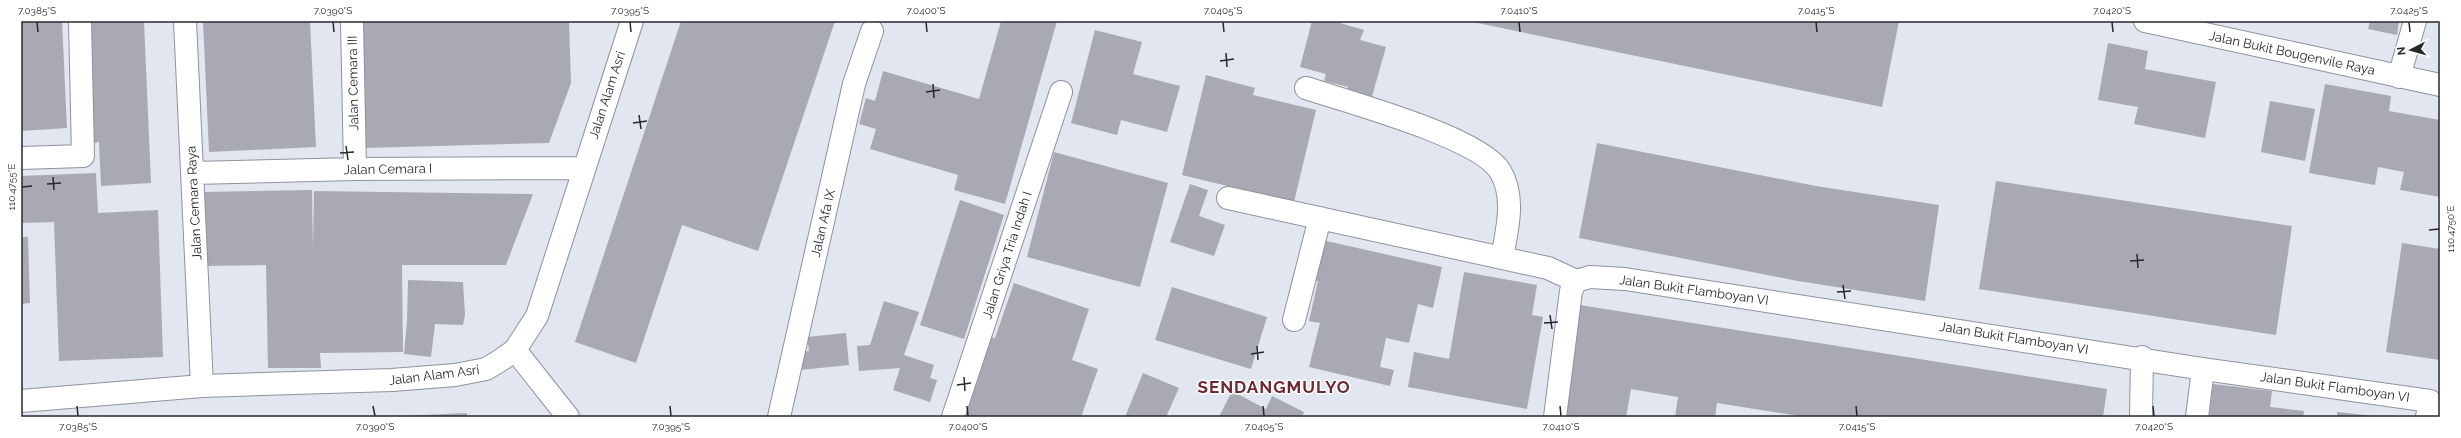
<svg xmlns="http://www.w3.org/2000/svg" width="2461" height="438" font-family="Raleway,sans-serif">
	<rect width="100%" height="100%" fill="#e1e6f1"/>
	<path fill="#a9a9b4" d="M21 21H62L67 128 21 131Z
		M89 21H144L151 183 101 186 99 142 94 143Z
		M203 21H310L316 147 209 152Z
		M361 21H569L571 83 549 143 364 148Z
		M681 21H835L758 251 682 225 636 363 575 342Z
		M1001 21H1057L1005 204 954 190 958 175 870 149 876 129 859 124 866 98 875 101 883 71 979 99Z
		M1312 21H1340V23L1364 30 1360 40 1386 47 1371 100 1346 93 1348 87 1324 81 1326 74 1300 67Z
		M1468 21H1899L1882 107Z
		M2370 21H2399L2397 35 2368 29Z
		M1095 30 1142 42 1133 74 1180 86 1167 132 1121 120 1117 135 1071 123Z
		M2108 43 2148 51 2145 69 2216 82 2205 138 2134 124 2138 107 2098 100Z
		M1206 75 1255 88 1253 95 1316 110 1294 202 1182 175Z
		M2325 84 2391 96 2389 111 2440 120V197L2400 190 2404 172 2378 167 2375 185 2309 173Z
		M2270 101 2315 109 2305 161 2261 152Z
		M1597 143 1816 186 1939 205 1925 301 1798 281 1579 238Z
		M1054 152 1168 183 1140 287 1027 257Z
		M96 173 98 213 158 210 163 357 59 361 54 222 21 223V176Z
		M1996 181 2292 226 2276 335 1979 289Z
		M1190 184 1208 190 1199 216 1225 225 1214 256 1170 242Z
		M312 190 313 251 314 191 533 194 506 265H402L403 352 320 353 321 368H268L266 265 202 266 200 192Z
		M960 200 1004 215 964 339 920 325Z
		M21 237H28L30 303 21 304Z
		M1322 240 1442 267 1433 308 1418 304 1409 343 1386 338 1380 367 1394 370 1390 386 1309 367 1320 323 1309 321 1318 281 1313 280Z
		M2402 243 2440 249V360L2386 352Z
		M1464 272 1537 285 1532 315 1543 317 1527 409 1408 387 1414 352 1449 359Z
		M408 280 463 282 465 315 463 325 435 324 431 357 404 354 407 321Z
		M1014 283 1089 309 1072 360 1098 369 1081 417H971L965 415 991 337 995 338Z
		M1172 287 1267 317 1251 369 1155 340Z
		M884 301 919 312 904 355 934 365 930 378 937 380 930 402 893 390 900 368 859 371 857 346 870 345Z
		M1580 305 2107 389 2103 417H1806L1717 403 1715 417H1675L1678 397 1631 389 1626 417H1562Z
		M846 333 849 365 800 370 798 352 809 351 807 337Z
		M1143 373 1179 388 1166 417H1125Z
		M2213 384 2272 391 2270 407 2304 411 2303 417H2209Z
		M1232 391 1266 409 1272 396 1304 412 1302 417H1219Z
		M2337 412 2374 416V417H2337Z
		M467 413V417H399V416Z"/>
	<g fill="none" stroke-linecap="round" stroke-linejoin="round">
		<defs>
			<path id="minor" d="M185 21 202 386
				M352 21 355 169
				M2145 21 2440 85
				M2399 77 2415 21
				M1306 88C1348 102 1479 137 1500 171 1516 197 1507 230 1502 258
				M21 158 83 156 80 21
				M193 173 355 169 583 168
				M1228 198 1548 268 1576 281
				M1294 320 1320 218
				M515 350 568 417
				M21 401 202 386 392 380 455 375 486 369 501 360 515 350 537 316 632 21
				M779 417 854 84 872 31
				M953 417 1061 92
				M1555 417 1571 291 1576 281 1590 277 1625 279 2203 369 2430 401 2427 417
				M2141 417 2142 357
				M2197 417 2203 369"/>
		</defs>
		<use href="#minor" stroke="#8d929c" stroke-width="24"/>
		<use href="#minor" stroke="#fff" stroke-width="22"/>
	</g>
	<path fill="none" stroke="#26282c" stroke-width="1.5" d="M37 22 38 32M333 22 334 32M630 22 631 32M926 22 927 32M1223 22 1224 32M1519 22 1520 32M1816 22 1817 32M2112 22 2113 32M2409 22 2410 32M1226 53 1227 67M1220 61 1234 59M933 84 934 98M926 92 940 90M639 115 641 129M633 123 647 121M346 146 348 160M340 153 354 152M53 177 54 190M47 184 61 183M22 187 32 186M2429 230 2439 229M2137 254 2138 268M2130 261 2144 260M1843 285 1845 299M1837 292 1851 291M1550 315 1552 329M1544 323 1558 322M1257 346 1258 360M1251 354 1264 352M964 377 965 391M957 385 971 383M77 406 78 416M373 406 375 416M670 406 671 416M967 406 968 416M1263 406 1264 416M1560 406 1561 416M1856 406 1857 416M2153 406 2154 416"/>
	<g text-anchor="middle" dominant-baseline="central" stroke-width="3" stroke-linejoin="round" paint-order="stroke">
		<g font-size="13" fill="#26282c" stroke="#fff">
			<text transform="translate(2292 53) rotate(12)">Jalan Bukit Bougenvile Raya</text>
			<text transform="translate(353 83) rotate(-91)">Jalan Cemara III</text>
			<text transform="translate(607 95) rotate(-72)">Jalan Alam Asri</text>
			<text transform="translate(388 169) rotate(-1)">Jalan Cemara I</text>
			<text transform="translate(194 203) rotate(-93)">Jalan Cemara Raya</text>
			<text transform="translate(823 223) rotate(-77)">Jalan Afa IX</text>
			<text transform="translate(1007 255) rotate(-72)">Jalan Griya Tria Indah I</text>
			<text transform="translate(1694 290) rotate(8)">Jalan Bukit Flamboyan VI</text>
			<text transform="translate(2014 338) rotate(9)">Jalan Bukit Flamboyan VI</text>
			<text transform="translate(434 375) rotate(-7)">Jalan Alam Asri</text>
			<text transform="translate(2335 387) rotate(8)">Jalan Bukit Flamboyan VI</text>
		</g>
		<g font-size="17" font-weight="bold" letter-spacing="1" fill="#6e2831" stroke="#fff">
			<text x="1274" y="387">SENDANGMULYO</text>
		</g>
	</g>
	<rect width="2461" height="438" fill="none" stroke="#ffffff" stroke-width="44"/>
	<g transform="translate(2411 50) rotate(264)" stroke="#ffffff" stroke-width="3" paint-order="stroke">
	<path d="M0-3L7 15L0 10L-7 15Z" fill="#26282c"/>
	<text y="-6" font-size="11" font-weight="bold" text-anchor="middle" fill="#26282c">N</text>
	</g>
	<rect x="22" y="22" width="2417" height="394" fill="none" stroke="#26282c" stroke-width="1.5"/>
	<g font-size="10" text-anchor="middle" fill="#26282c">
		<text x="37" y="14">7.0385°S</text>
		<text x="333" y="14">7.0390°S</text>
		<text x="630" y="14">7.0395°S</text>
		<text x="926" y="14">7.0400°S</text>
		<text x="1223" y="14">7.0405°S</text>
		<text x="1519" y="14">7.0410°S</text>
		<text x="1816" y="14">7.0415°S</text>
		<text x="2112" y="14">7.0420°S</text>
		<text x="2409" y="14">7.0425°S</text>
		<text transform="translate(11 187) rotate(-90)" y="4">110.4755°E</text>
		<text transform="translate(2450 229) rotate(-90)" y="4">110.4750°E</text>
		<text x="78" y="430">7.0385°S</text>
		<text x="375" y="430">7.0390°S</text>
		<text x="671" y="430">7.0395°S</text>
		<text x="968" y="430">7.0400°S</text>
		<text x="1264" y="430">7.0405°S</text>
		<text x="1561" y="430">7.0410°S</text>
		<text x="1857" y="430">7.0415°S</text>
		<text x="2154" y="430">7.0420°S</text>
	</g>
</svg>
